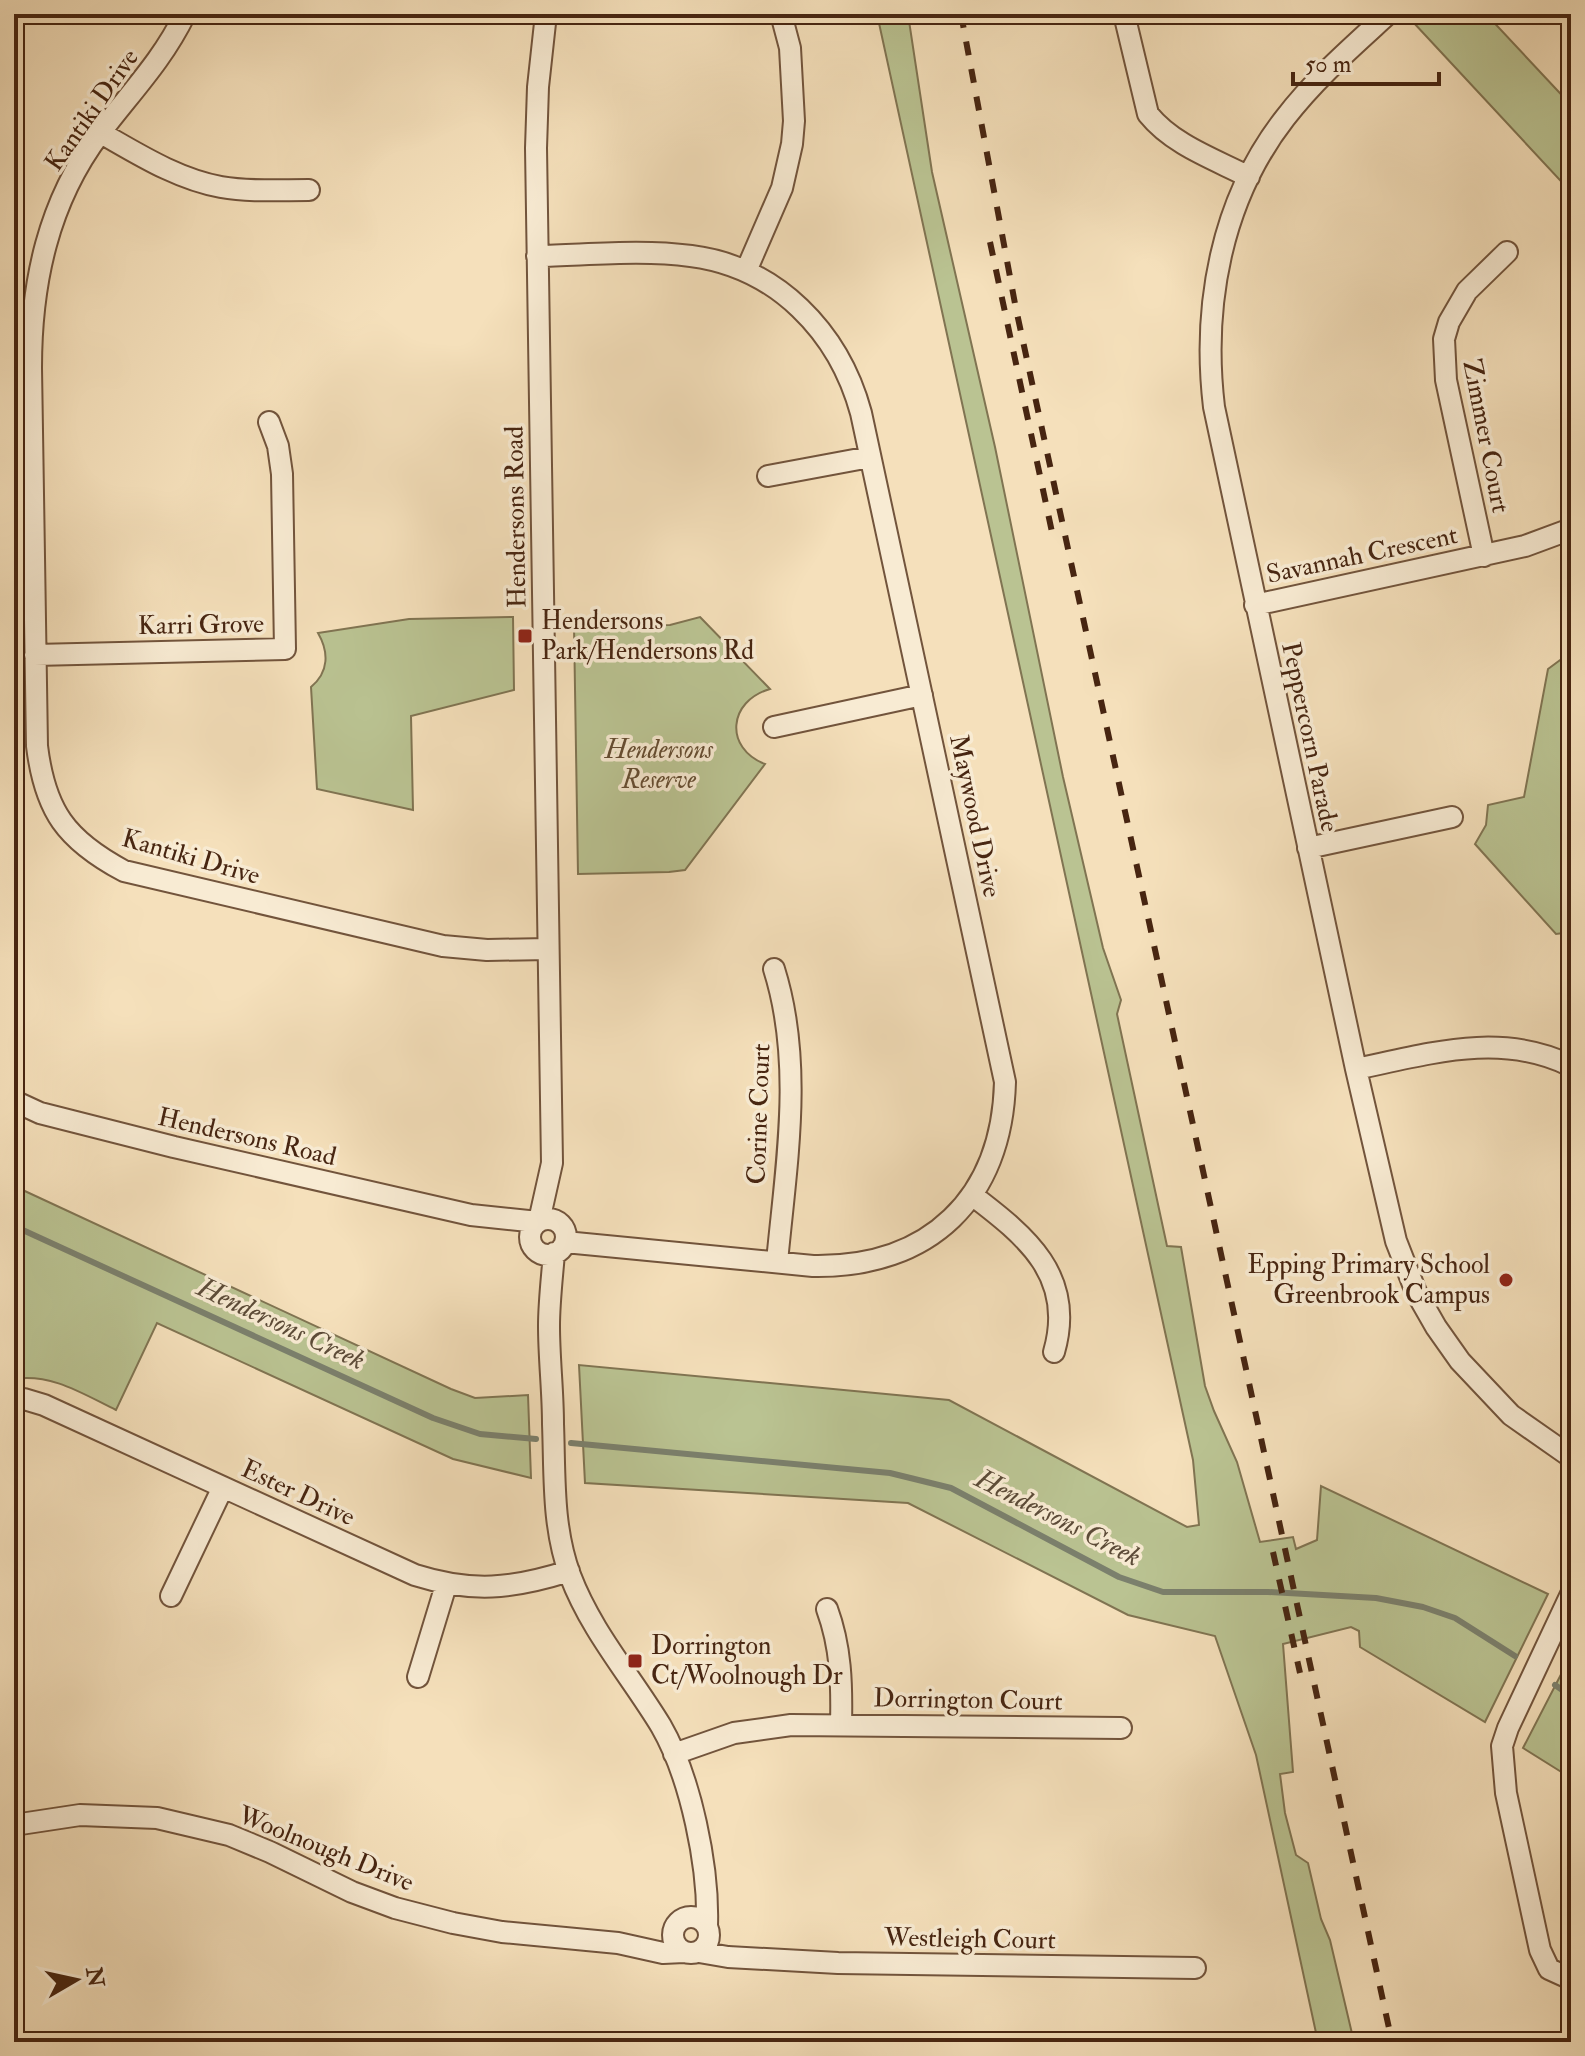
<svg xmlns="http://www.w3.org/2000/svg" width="1585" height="2056" font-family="'IM FELL Double Pica',serif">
	<rect width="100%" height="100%" fill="#f5e0bb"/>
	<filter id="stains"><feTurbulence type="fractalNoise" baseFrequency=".0025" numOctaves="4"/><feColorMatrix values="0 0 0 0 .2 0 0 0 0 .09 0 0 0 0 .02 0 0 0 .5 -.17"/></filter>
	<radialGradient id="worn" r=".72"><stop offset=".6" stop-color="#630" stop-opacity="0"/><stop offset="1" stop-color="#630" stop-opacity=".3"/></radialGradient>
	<path fill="#bac392" stroke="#807452" stroke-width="2" d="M877 14H912L909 21 932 172 995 447 1063 777 1103 948 1121 1000 1117 1014 1167 1246 1181 1247 1205 1386 1214 1411 1237 1462 1260 1542 1293 1537 1296 1549 1317 1540 1321 1486 1548 1594 1485 1722 1360 1647 1359 1631 1351 1627 1283 1644 1293 1772 1280 1774 1285 1813 1296 1855 1308 1863 1321 1919 1330 1940 1354 2042H1318L1256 1755 1215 1636 1128 1615 908 1503 585 1483 579 1365 949 1400 1187 1527 1199 1525 1193 1460Z
		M1422 14H1486L1571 105V192L1413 22Z
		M513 617 514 690 411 716 413 810 317 789 311 687C329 672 329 652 318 633L409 619Z
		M700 617 770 689C728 701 724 748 765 764L685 870 669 872 578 874 574 626 670 625Z
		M1571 652V932L1556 934 1475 844 1486 825 1488 805 1524 797 1548 669Z
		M14 1186 451 1389 475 1398 528 1395 531 1478 453 1459 157 1323 116 1410C83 1394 51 1373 14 1379Z
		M1571 1655V1778L1523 1748Z"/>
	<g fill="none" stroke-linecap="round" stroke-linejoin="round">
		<path stroke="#7b806d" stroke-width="6" d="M14 1226 433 1418 480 1434 536 1439
			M571 1443 890 1473 951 1488 1119 1577 1163 1592H1268L1376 1598 1423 1607 1455 1618 1515 1656
			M1555 1685 1571 1696"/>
		<defs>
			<path id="minor" d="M185 14C162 61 131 92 100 133 48 202 31 283 31 368L37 746C45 811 66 840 124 871L443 946 487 950 548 949
				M1124 14 1148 114C1173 145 1214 159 1249 177
				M1388 14C1352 47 1315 79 1285 118 1221 200 1202 306 1214 407L1356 1069 1396 1241 1416 1292 1436 1327 1460 1361 1511 1415 1571 1457
				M101 133C138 154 177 179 221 187 250 192 279 190 309 190
				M537 256C588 255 641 249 691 256 777 267 839 332 861 413L1005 1082C1002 1198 930 1268 813 1266L565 1242
				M746 271 782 188 792 144 794 121 790 48 781 14
				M768 476 870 457
				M1484 556 1446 380 1444 339 1449 322 1467 291 1507 252
				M1255 605 1525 546 1571 529
				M35 655 285 649 282 474 278 446 269 422
				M774 727 922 695
				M1308 848 1452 817
				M774 969C804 1064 786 1165 777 1262
				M1356 1069C1428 1054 1501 1031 1571 1066
				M14 1101 40 1113 174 1147 471 1215 538 1222
				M972 1195C1026 1236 1076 1276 1054 1352
				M530 1237a18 18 0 1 1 36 0a18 18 0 1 1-36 0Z
				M539 1221 552 1163 536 148 538 87 546 14
				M554 1253C552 1278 549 1302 549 1326 549 1359 553 1391 553 1424 555 1475 552 1526 570 1575 591 1631 630 1675 661 1726 691 1778 709 1867 707 1926
				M14 1401 24 1399 44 1405 415 1575C472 1593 512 1589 569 1571
				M1571 1594 1508 1728 1502 1746 1506 1793 1540 1950 1549 1969 1571 1979
				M171 1596 223 1487
				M827 1609C841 1647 842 1684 841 1725
				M418 1677 446 1585
				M674 1754 734 1733 791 1725 1121 1728
				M14 1825 80 1815 157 1818 229 1835 270 1852 352 1892 395 1908 453 1923 502 1932 618 1943 663 1953 684 1952
				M673 1935a18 18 0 1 1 36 0a18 18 0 1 1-36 0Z
				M699 1952 728 1957 838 1963 1195 1968"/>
		</defs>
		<use href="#minor" stroke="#72543c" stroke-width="24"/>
		<use href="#minor" stroke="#f8ebd3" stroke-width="20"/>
		<path stroke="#472511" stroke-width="6" stroke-dasharray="14 14" stroke-linecap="butt" d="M961 14 1016 309 1392 2042
			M990 242 1052 532
			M1273 1552 1300 1673"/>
	</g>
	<g fill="#8f2418" stroke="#f8ebd3" stroke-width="3">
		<rect x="517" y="628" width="16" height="16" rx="4"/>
		<circle cx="1506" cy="1280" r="8"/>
		<rect x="627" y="1653" width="16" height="16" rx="4"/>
	</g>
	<g text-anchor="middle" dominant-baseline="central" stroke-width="7" stroke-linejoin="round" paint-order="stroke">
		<g font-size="26" fill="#472511" stroke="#f8ebd3">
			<text transform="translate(92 110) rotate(-55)">Kantiki Drive</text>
			<text transform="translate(1486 436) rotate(79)">Zimmer Court</text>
			<text transform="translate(516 517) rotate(-91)">Hendersons Road</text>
			<text transform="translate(1362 555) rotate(-12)">Savannah Crescent</text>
			<text transform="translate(201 625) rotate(-1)">Karri Grove</text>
			<text transform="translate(1310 737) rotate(78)">Peppercorn Parade</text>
			<text transform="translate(975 816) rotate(78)">Maywood Drive</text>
			<text transform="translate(191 857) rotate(16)">Kantiki Drive</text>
			<text transform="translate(759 1114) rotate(-88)">Corine Court</text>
			<text transform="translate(247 1137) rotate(13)">Hendersons Road</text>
			<text transform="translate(298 1493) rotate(25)">Ester Drive</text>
			<text transform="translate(968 1700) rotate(1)">Dorrington Court</text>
			<text transform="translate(326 1849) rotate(22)">Woolnough Drive</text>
			<text transform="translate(970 1939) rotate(1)">Westleigh Court</text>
		</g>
		<g font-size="26" fill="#472511" stroke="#f8ebd3" text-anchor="start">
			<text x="541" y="621">Hendersons<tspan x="541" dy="30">Park/Hendersons Rd</tspan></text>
			<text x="1490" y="1265" text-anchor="end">Epping Primary School<tspan x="1490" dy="30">Greenbrook Campus</tspan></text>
			<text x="651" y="1646">Dorrington<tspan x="651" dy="30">Ct/Woolnough Dr</tspan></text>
		</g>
		<g font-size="26" font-style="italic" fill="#644c31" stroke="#f8ebd3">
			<text x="659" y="750">Hendersons<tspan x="659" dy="30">Reserve</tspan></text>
		</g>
		<g font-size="28" font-style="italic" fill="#5c4b38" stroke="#f8ebd3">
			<text transform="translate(281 1324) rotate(25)">Hendersons Creek</text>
			<text transform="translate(1058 1518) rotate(27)">Hendersons Creek</text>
		</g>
	</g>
	<rect width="1585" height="2056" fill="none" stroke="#f5e0bb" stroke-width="48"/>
	<rect x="16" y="16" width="1553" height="2024" fill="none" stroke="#472511" stroke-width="4"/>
	<rect x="24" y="24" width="1537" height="2008" fill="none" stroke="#472511" stroke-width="2"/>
	<g transform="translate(76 1980) rotate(81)" stroke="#f8ebd3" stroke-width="6" paint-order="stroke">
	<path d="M0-6L14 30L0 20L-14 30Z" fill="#472511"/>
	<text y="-12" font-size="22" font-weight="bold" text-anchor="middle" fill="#472511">N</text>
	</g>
	<path d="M1293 72v12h146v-12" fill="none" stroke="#472511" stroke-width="4"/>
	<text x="1305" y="72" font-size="24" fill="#472511" stroke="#f8ebd3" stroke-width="6" paint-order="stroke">50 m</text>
	<rect width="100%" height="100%" filter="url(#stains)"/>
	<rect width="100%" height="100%" fill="url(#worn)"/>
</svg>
